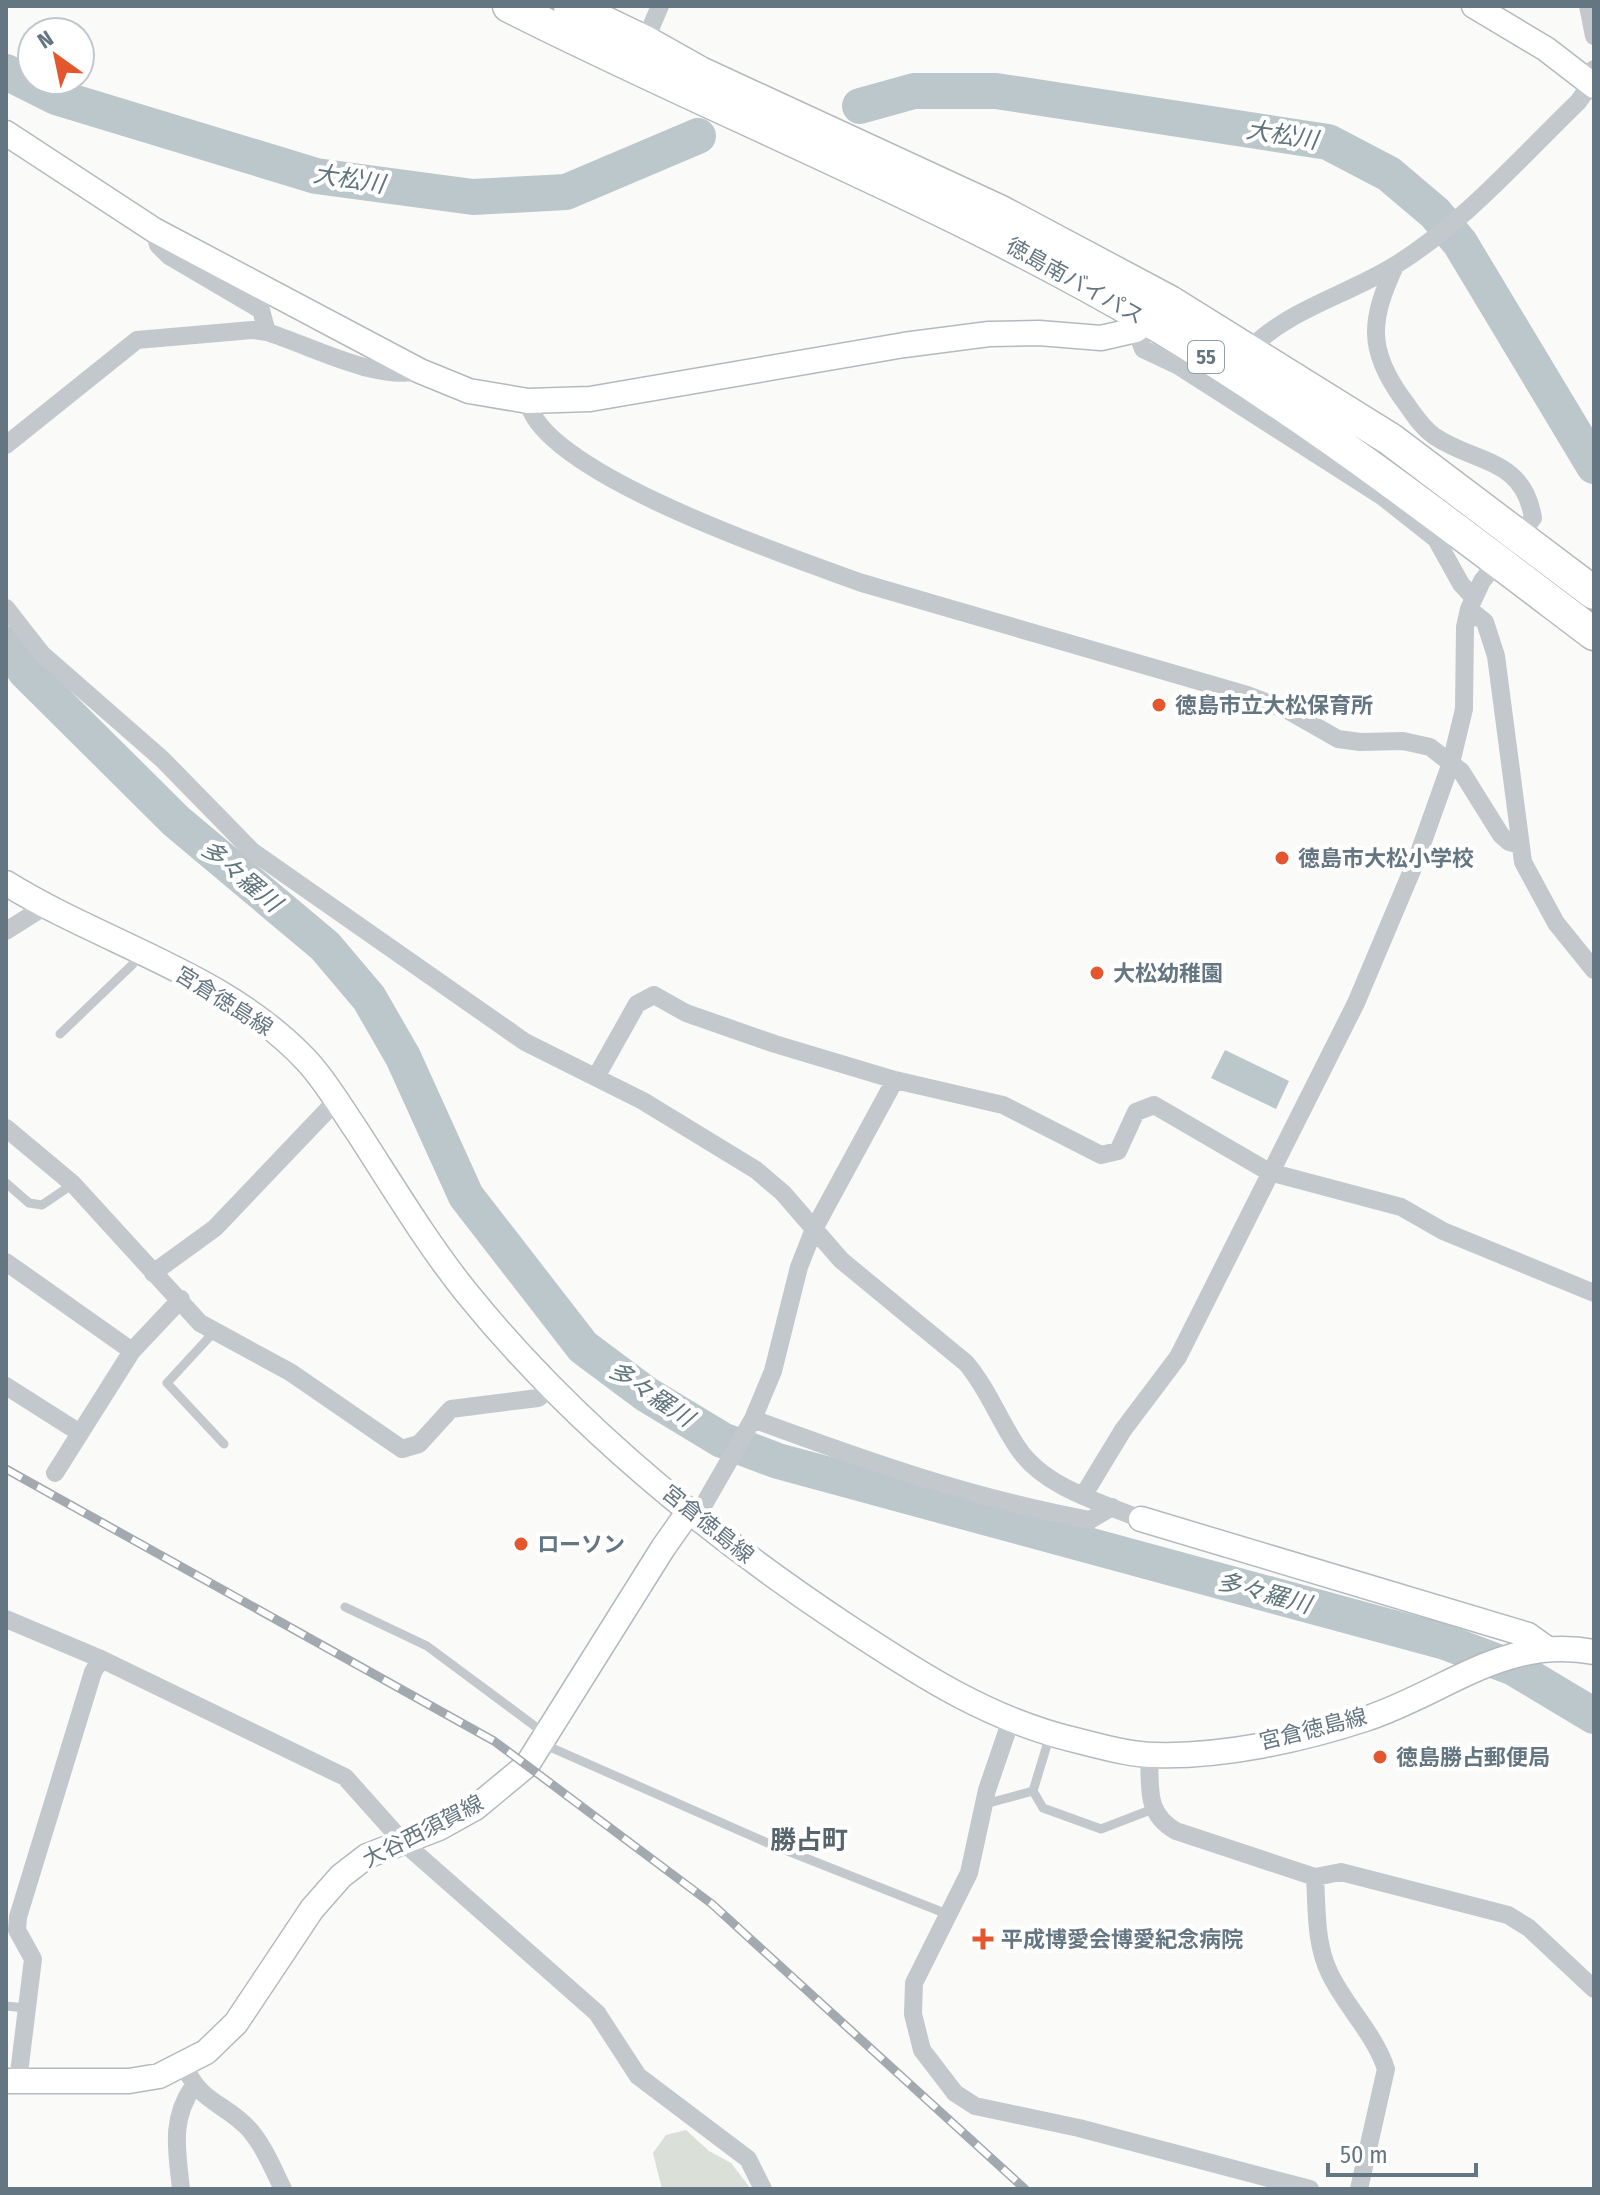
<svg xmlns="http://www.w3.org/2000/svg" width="1600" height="2195" font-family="'Fira Sans Condensed','Noto Sans JP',sans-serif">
	<rect width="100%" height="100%" fill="#fafaf8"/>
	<path fill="#dadfd7" d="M686 2130 709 2151 731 2163 751 2189H662L653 2153 666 2135Z"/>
	<path fill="#bbc7cb" d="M1225 1050 1289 1081 1276 1109 1211 1078Z"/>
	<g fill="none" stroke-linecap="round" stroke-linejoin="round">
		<path stroke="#bbc7cb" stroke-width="36" d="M6 72 56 97 316 176 473 197 566 192 698 136
			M860 106 914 91H996L1328 142 1389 174 1435 213 1460 243 1594 466
			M6 644 26 672 176 821 325 946 369 998 403 1057 466 1196 583 1347 646 1394 722 1440 778 1461 1445 1642 1514 1668 1594 1716"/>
		<defs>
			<path id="secondary" d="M1474 6 1546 49 1594 86
				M6 133 154 230 420 371 469 391 528 401 590 399 904 345 989 334 1039 333 1101 338 1136 330 1160 312
				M6 883C104 944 225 974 306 1060 326 1081 341 1108 357 1131 392 1185 426 1242 466 1292 571 1422 707 1533 845 1625 919 1674 991 1721 1079 1741 1103 1747 1130 1755 1155 1755 1223 1757 1301 1740 1365 1719 1445 1693 1504 1635 1594 1652
				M1141 1519 1528 1635 1546 1648
				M6 2081H129L159 2076 206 2052 236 2023 312 1909 341 1876 367 1856 439 1828 475 1808 527 1765 663 1548 689 1511"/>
			<path id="highway" d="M509 6C721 113 944 200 1150 321 1306 413 1450 525 1594 634
				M570 6 645 42 700 73 1001 212 1170 302 1390 439 1594 593"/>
		</defs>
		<use href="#secondary" stroke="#b3babf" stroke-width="27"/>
		<use href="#highway" stroke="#b4b9bd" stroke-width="35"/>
		<path stroke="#c3c8cc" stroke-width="9" d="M60 1034 133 964 138 953
			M6 1183 29 1203 42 1205 73 1184
			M214 1332 167 1383 224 1444
			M345 1607 427 1646 544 1733
			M1050 1735 1033 1791 1043 1808 1101 1829 1153 1809
			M543 1744 770 1844 947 1914
			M985 1804 1033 1791
			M6 2006 25 2008"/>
		<path stroke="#c3c8cc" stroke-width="18" d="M1588 6 1594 36
			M642 48 660 6
			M154 230 158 245 169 256 261 310 267 332C311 346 375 381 420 371
			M1395 266C1370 320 1367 349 1402 398 1412 411 1420 426 1434 436 1475 464 1523 457 1533 518L1482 581 1469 609 1485 622 1496 656 1523 862 1556 923 1594 970
			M1136 330 1143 349 1177 365 1383 497 1436 539 1461 584 1473 597
			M1250 349C1289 309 1347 295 1394 266 1463 224 1520 158 1578 102L1591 84 1594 69
			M528 401C539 473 796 559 862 583L1247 695 1287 710 1338 739 1360 742 1403 741 1430 747 1461 771 1501 835 1509 842 1519 845
			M6 445 137 340 252 330 267 332
			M6 608 42 654 162 759 252 851 525 1042 643 1101 756 1170 783 1193 841 1260 966 1363C988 1389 999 1420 1018 1448 1044 1487 1099 1502 1141 1519
			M6 931 44 907
			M596 1077 637 1004 654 995 686 1013 775 1044 895 1080 1003 1105 1101 1155 1118 1151 1136 1112 1154 1105 1269 1172 1401 1207 1443 1231 1594 1293
			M6 1128 73 1184 200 1323 290 1372 402 1449 419 1444 451 1409 538 1398 553 1387
			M6 1262 132 1351
			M153 1273 215 1228 336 1101
			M6 1386 80 1433
			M753 1419C864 1460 974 1499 1090 1520L1112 1507
			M55 1473 132 1351 181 1299
			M1083 1496 1123 1430 1178 1357 1356 1003 1416 861 1451 763 1464 709 1465 627 1469 609
			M689 1511 703 1506 753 1419 773 1371 799 1267 814 1229 895 1080
			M6 1619 101 1659 345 1777 403 1842 597 2013 638 2076 748 2159 763 2189
			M1011 1720 987 1790 969 1873 914 1983 913 2014 922 2050 955 2093 975 2106 1079 2128 1310 2189
			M1149 1755C1151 1787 1144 1813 1176 1831L1315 1877 1341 1872 1508 1915 1529 1928 1594 1989
			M1315 1877C1317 1909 1315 1944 1330 1974 1346 2007 1374 2033 1386 2069L1359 2189
			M184 2065C201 2104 224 2102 249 2129 264 2146 273 2169 283 2189
			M18 2081 33 1959 17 1930 18 1917 93 1672 101 1659
			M181 2189C177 2151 170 2120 193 2087"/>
		<use href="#secondary" stroke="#fff" stroke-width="24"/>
		<use href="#highway" stroke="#fff" stroke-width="32"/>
		<defs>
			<path id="rail" d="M6 1469 494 1741 712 1904 1025 2189"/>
		</defs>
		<use href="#rail" stroke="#a2aab0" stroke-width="9"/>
		<use href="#rail" stroke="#fff" stroke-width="6" stroke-dasharray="18" stroke-linecap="butt"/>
	</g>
	<g fill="#e4572e" stroke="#fff" stroke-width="3">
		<circle cx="1159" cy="705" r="8"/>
		<circle cx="1282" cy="858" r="8"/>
		<circle cx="1097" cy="973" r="8"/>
		<circle cx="521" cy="1544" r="8"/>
		<circle cx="1380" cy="1757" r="8"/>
		<path d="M979 1927h8v8h8v8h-8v8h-8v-8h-8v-8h8z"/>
	</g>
	<g text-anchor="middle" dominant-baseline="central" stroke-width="8" stroke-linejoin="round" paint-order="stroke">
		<rect fill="#fff" stroke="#939fa8" stroke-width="2" x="1188" y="341" width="36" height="32" rx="6"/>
		<g font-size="20" font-weight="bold" fill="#657683">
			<text x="1206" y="357">55</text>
		</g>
		<g font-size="22" fill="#657683" stroke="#fff">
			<text transform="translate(1075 281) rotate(29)">徳島南バイパス</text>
			<text transform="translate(224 1001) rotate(32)">宮倉徳島線</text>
			<text transform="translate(708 1524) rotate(39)">宮倉徳島線</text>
			<text transform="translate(1313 1729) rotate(-14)">宮倉徳島線</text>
			<text transform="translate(423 1831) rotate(-27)">大谷西須賀線</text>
		</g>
		<g font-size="22" font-weight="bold" fill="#657683" stroke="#fff" text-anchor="start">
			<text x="1175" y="705">徳島市立大松保育所</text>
			<text x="1298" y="858">徳島市大松小学校</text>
			<text x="1113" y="973">大松幼稚園</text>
			<text x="537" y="1544">ローソン</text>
			<text x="1396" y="1757">徳島勝占郵便局</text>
			<text x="1001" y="1939">平成博愛会博愛紀念病院</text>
		</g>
		<g font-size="24" font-style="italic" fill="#60757c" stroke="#fff">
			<text transform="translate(1282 135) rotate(9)">大松川</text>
			<text transform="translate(349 179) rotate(9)">大松川</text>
			<text transform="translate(241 876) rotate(40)">多々羅川</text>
			<text transform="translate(651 1394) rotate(34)">多々羅川</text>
			<text transform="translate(1264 1593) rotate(15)">多々羅川</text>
		</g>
		<g font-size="26" font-weight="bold" fill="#57646e" stroke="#fff">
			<text x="809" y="1840">勝占町</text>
		</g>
	</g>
	<rect width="1600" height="2195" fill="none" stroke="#657683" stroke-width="16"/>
	<g transform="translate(56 56) rotate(327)"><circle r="38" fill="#ffffff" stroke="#c1c8cd" stroke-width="2"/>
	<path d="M0-6L14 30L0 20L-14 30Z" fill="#e4572e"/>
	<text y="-12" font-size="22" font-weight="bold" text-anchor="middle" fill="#657683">N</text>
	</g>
	<path d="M1328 2163v12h148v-12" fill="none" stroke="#657683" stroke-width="4"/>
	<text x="1340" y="2163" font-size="24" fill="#657683" stroke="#ffffff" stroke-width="6" paint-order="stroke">50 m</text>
</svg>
